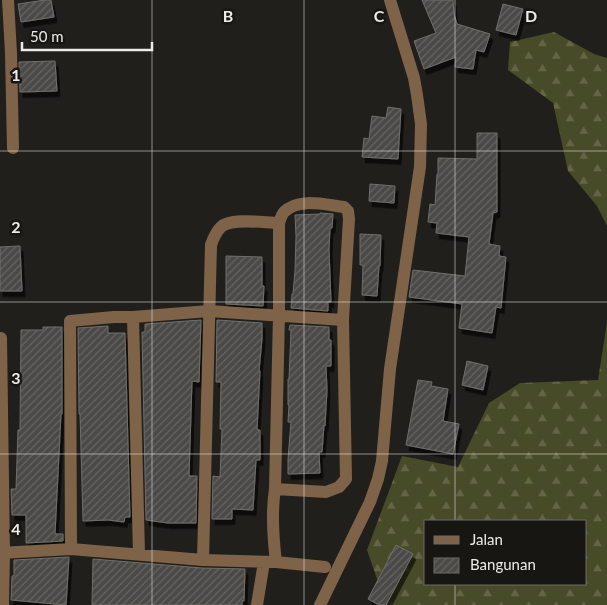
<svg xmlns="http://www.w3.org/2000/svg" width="607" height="605" font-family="Lato,sans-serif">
	<defs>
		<pattern id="forest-firs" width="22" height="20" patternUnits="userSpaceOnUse" patternTransform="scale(1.25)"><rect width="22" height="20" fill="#484b27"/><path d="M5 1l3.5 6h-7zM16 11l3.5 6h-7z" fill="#636546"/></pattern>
		<pattern id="building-hatch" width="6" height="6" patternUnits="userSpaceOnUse" patternTransform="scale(1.25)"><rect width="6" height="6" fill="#4b4a46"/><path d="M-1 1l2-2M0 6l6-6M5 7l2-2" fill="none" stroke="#656461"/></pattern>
		<filter id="shadow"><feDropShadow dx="3" dy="5.5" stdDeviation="0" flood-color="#0009"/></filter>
	</defs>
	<rect width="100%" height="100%" fill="#211f1c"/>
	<path fill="url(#forest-firs)" fill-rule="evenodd" d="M554 32 594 54 607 58V226L597 206 568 171 553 103 508 70 510 42Z
		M607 322V605H386L367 550 402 456 458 467 489 403 520 383 598 380ZM426 521H586V584H426Z"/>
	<path fill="url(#building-hatch)" stroke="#706f6a" filter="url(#shadow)" d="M45 0H51L54 17 21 22 18 4Z
		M422 0H453L454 14 457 24 490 34 484 52 476 50 473 69 455 67 456 57 424 69 414 41 436 33Z
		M503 4 523 9 516 35 496 30Z
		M55 61 57 91 20 92 19 62Z
		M388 107 401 109 398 159 362 157 364 138 369 139 372 116 386 118Z
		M477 133H497V212L493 213 489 244 500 246 499 256 506 257 501 308 496 307 492 333 459 328 462 304 409 297 413 270 465 276 469 237 436 233 437 223 428 222 430 204 435 205 437 174H438V158L477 159Z
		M370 184 395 186 394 203 369 201Z
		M320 213 333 214 332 228H330L329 249 331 302H328V311L291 308 292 294H293L295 271 296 236 295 215 320 214Z
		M360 234 381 235 380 266H379L377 296 362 295 363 265H360Z
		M20 246 22 291H0V247Z
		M226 256 262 257V286H264L263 306 226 304Z
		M201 320 199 382 192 381 189 476H197L196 523H168L146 520 142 332H145V324Z
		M217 320 262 323V339L259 371H260L257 430H260V460H256L253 510 232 509V519H212L213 476 220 477 222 429H220L221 382H216Z
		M290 325 329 327V340H331V366H326L327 390 325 426 324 425 322 452H319L320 473 288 474V459L291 422H288L289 405H288V379H289L291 330H289Z
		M108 326V333H125L130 517H125L124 522 108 520 83 521 80 414H79L78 328Z
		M43 327H62V414H61L55 534H63V541L26 543V515H12L11 489H16L18 430H20L21 330H43Z
		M467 361 488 366 483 390 462 385Z
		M418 380 432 382 431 386 448 389 443 421 459 424 453 454 406 445Z
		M396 545 413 554 386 605H379L368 599Z
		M69 557 66 605 11 600 12 576H14V560Z
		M93 559 202 568 245 569 244 601H242V605H92Z"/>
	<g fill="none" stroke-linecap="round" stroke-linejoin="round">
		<path stroke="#7e6349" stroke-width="12" d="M8 0 11 53 13 148
			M133 317 139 554
			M1 338 4 553 3 605
			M71 549 70 321 114 317H133L209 311 343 320
			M0 553 71 549 203 560 276 562C273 537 271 513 275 489L279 315V223C280 220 282 214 284 212 299 197 326 205 344 207L348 211 349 219 343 320 346 479 339 487 326 492 275 489
			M203 560 211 245C213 239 216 232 221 227 231 217 265 223 279 223
			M276 562 325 567
			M257 605 264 562
			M320 605 370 502 378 479 382 461 390 369 420 167 421 124 417 95 414 78 390 0"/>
	</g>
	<path fill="none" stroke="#ecebe8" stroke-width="1" stroke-opacity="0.55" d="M152 0V605M304 0V605M455 0V521M0 151H607M0 302H607M0 454H607M455 584V605"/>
	<g font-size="16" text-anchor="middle" font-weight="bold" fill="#ecebe8" stroke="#171613" stroke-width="5" stroke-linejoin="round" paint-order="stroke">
		<text x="228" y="22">B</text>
		<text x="379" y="22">C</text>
		<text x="531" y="22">D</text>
		<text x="16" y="81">1</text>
		<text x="16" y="233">2</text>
		<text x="16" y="384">3</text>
		<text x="16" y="535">4</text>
	</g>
	<rect x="424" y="520" width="162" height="65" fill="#171613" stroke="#6c6b68"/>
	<rect x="434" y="536" width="25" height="8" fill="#7e6349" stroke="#6c6b68"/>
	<text x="470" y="545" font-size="15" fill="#ecebe8">Jalan</text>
	<rect x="434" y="558" width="25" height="15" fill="url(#building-hatch)" stroke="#6c6b68"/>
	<text x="470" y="570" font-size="15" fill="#ecebe8">Bangunan</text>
	<path d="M22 42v8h130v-8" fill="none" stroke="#ecebe8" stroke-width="2.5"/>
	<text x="30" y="42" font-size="15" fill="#ecebe8" stroke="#171613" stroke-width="4" paint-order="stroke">50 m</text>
</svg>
